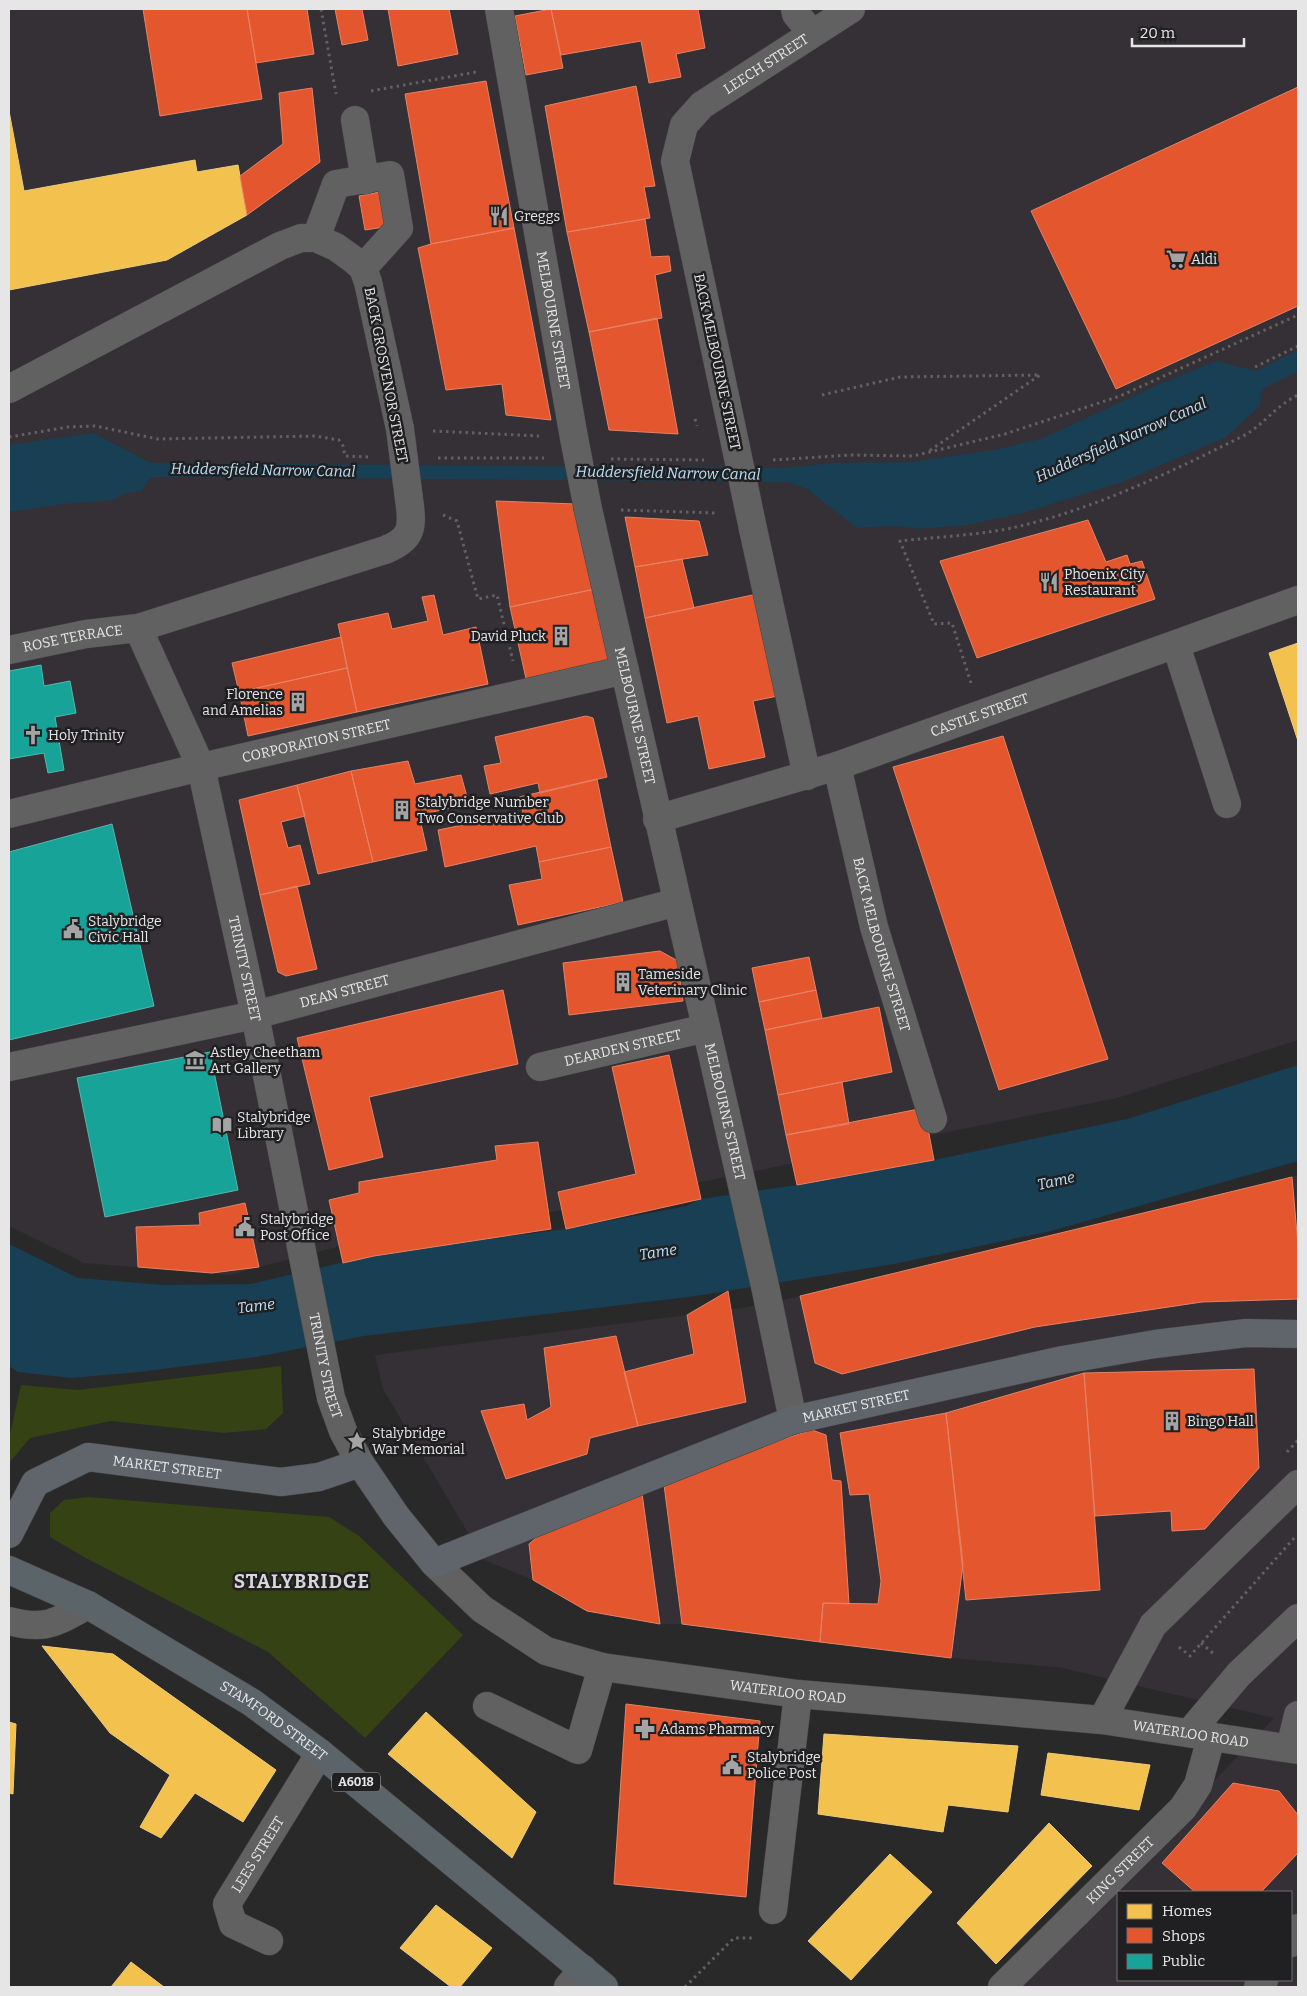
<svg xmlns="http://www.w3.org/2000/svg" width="1307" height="1996" font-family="Bitter,serif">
	<rect width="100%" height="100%" fill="#2a292a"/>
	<path fill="#343036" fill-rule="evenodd" d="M9 9H1298V1040L1117 1098 497 1223 371 1238 229 1275 84 1263 9 1226Z
		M1298 1175V1987H1018L1274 1718 1058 1667 951 1658 682 1624H660L587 1611 533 1580 484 1560 383 1389 375 1355 742 1308 1087 1237ZM1118 1892H1291V1980H1118Z"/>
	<path fill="#344214" d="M281 1366 283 1413 266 1429 224 1433 111 1421 30 1438 9 1463V1439L21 1385 78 1390Z
		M88 1497 329 1517 359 1536 463 1635 365 1738 268 1652 84 1557 50 1537V1513L64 1500Z"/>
	<path fill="#183f53" d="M1298 350V371L1262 389 1260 406 1226 437 1122 482 1023 513 966 525 920 529 893 526 857 528 807 489 787 482 151 477 141 491 126 493 112 500 64 504 9 512V445L93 433 151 463 786 468 832 463 911 462 994 450 1041 439 1160 384 1216 361 1256 371Z
		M1298 1065V1161L1051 1231 894 1264 696 1296 364 1336 256 1357 139 1372 71 1378 18 1372 9 1366V1244L78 1278 164 1285 251 1284 387 1252 566 1229 687 1206 701 1199 797 1185 934 1160 1127 1119Z"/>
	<path fill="#f2c14e" stroke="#efcc7c" d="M9 111 24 191 195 160 197 172 238 165 247 215 167 260 9 290Z
		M1298 643V741L1269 653Z
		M42 1646 113 1654 276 1770 243 1822 195 1793 161 1838 140 1827 170 1775 110 1733Z
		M426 1712 536 1812 512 1858 388 1754Z
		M9 1722 16 1724 13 1794 9 1793Z
		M824 1734 1018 1746 1008 1812 948 1805 943 1832 818 1814Z
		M1048 1753 1150 1765 1139 1810 1041 1795Z
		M1049 1823 1092 1866 996 1964 957 1923Z
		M890 1854 932 1892 851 1980 808 1941Z
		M436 1905 492 1948 460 1987H451L400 1948Z
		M131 1962 164 1987H111Z"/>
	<path fill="#e4572e" stroke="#e58266" d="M143 9H247L262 99 160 116Z
		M247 9H307L314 54 256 63Z
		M335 9H364H362L368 40 342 45Z
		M388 9H449L458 54 398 66Z
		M551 9H698L705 48 676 54 681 77 649 83 641 41 561 55Z
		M551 9 563 68 526 75 515 16Z
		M486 81 514 228 431 244 405 94Z
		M636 86 655 186 644 187 650 218 567 232 545 106Z
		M1298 87V306L1116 389 1031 211Z
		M312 88 320 162 247 215 240 176 283 144 279 93Z
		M385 191 391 226 365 230 359 196Z
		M645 219 651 257 669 256 671 271 655 275 662 318 589 332 567 232Z
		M514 228 551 420 506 415 502 384 446 390 418 248 431 244Z
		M657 318 678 434 609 430 589 332Z
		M496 501 576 504 595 589 510 607Z
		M625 517 699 521 708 555 635 567Z
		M1088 520 1106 562 1127 555 1130 564 1142 561 1155 599 977 658 940 561Z
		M682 559 694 608 645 618 635 567Z
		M595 589 612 665 527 683 510 607Z
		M757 594 778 696 753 701 765 757 709 769 698 716 667 723 645 618Z
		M434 595 443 635 476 627 488 684 357 712 338 624 388 613 392 629 428 621 422 597Z
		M341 637 347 668 239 692 232 663Z
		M347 668 357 712 248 736 239 692Z
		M586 716 593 718 607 777 540 793 538 783 490 794 484 766 501 763 495 737Z
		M1003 736 1108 1059 999 1090 893 767Z
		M408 761 415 784 461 775 469 804 419 815 427 850 373 862 351 771Z
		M351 771 373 862 318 874 297 785Z
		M597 779 611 847 539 862 536 846 445 867 438 830 523 813 519 797Z
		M297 785 305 816 281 822 288 848 300 845 310 884 260 895 239 800Z
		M611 847 623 902 518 925 509 885 542 879 539 862Z
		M297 886 317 969 286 976 278 972 260 895Z
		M660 951 678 961 683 1001 569 1015 563 963Z
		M809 957 816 990 759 1002 752 968Z
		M503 990 518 1064 369 1097 383 1157 329 1170 297 1038Z
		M816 990 822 1018 765 1030 759 1002Z
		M879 1007 892 1072 778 1095 765 1030Z
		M669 1055 701 1199 566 1229 558 1192 636 1174 612 1067Z
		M842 1082 849 1124 786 1135 778 1095Z
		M924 1108 934 1160 797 1185 786 1135Z
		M538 1142 551 1229 374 1256 343 1263 329 1200 359 1193V1182L497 1160 495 1146Z
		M1292 1177 1298 1245V1299L1202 1302 1035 1327 842 1374 815 1363 800 1296Z
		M245 1203 259 1267 212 1273 138 1267 136 1227 200 1225 199 1213Z
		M728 1291 746 1402 638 1426 624 1372 694 1354 687 1315Z
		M616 1336 638 1426 590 1438 587 1454 506 1479 481 1411 524 1404 527 1420 551 1407 544 1348Z
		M1254 1369 1259 1468 1205 1529 1172 1531 1171 1511 1095 1516 1084 1373Z
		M1084 1373 1100 1590 966 1600 946 1413Z
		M946 1413 963 1564 951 1658 820 1642 823 1603 878 1604 881 1581 869 1494 850 1495 840 1433Z
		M812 1430 826 1435 832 1480 841 1481 849 1604 823 1603 820 1642 682 1624 663 1477Z
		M642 1493 660 1624 587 1611 533 1580 529 1544 547 1528Z
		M626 1704 760 1721 746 1897 614 1884Z
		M1233 1783 1279 1791 1298 1815V1853L1261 1892H1195L1162 1863Z"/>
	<path fill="#17a398" stroke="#55b7b0" d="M41 665 44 686 70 681 76 713 55 717 64 770 48 773 44 753 9 759V671Z
		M112 824 154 1006 9 1040V852Z
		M210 1052 238 1190 105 1217 77 1078Z"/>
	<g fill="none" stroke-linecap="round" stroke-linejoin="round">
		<defs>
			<g id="minor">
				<path id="s1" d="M499 9 574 438"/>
				<path d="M795 9 796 14 812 33"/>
				<path d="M355 120 365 180"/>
				<path d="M316 238 336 184 390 175 399 228 363 268"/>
				<path d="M9 389 280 246 301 238H316L336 247 354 260 363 268 368 282 400 429"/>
				<path id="s2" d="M732 429 675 161 684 125 702 105 851 9"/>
				<path id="s3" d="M588 509 765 1286 793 1420"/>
				<path d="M753 529 807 776"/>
				<path id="s4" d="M138 628 201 767 255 1015 331 1398 343 1431 360 1463"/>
				<path d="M1176 645 1227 804"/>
				<path id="s5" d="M9 650 86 634 138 628 385 550C413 539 413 527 409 499"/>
				<path id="s6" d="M837 766 874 927 933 1119"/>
				<path id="s7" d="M9 814 201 767 625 670"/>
				<path id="s8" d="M657 819 837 766 1298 600"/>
				<path id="s9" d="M9 1067 255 1015 677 902"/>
				<path id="s10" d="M540 1067 706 1028"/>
				<path id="s11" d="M434 1563 482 1609 546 1651 602 1667 798 1694 1102 1720 1298 1750"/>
				<path d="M9 1621C46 1631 56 1622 88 1605"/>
				<path d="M487 1706 578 1750 602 1667"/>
				<path d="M1102 1720 1153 1625 1298 1484"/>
				<path d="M1190 1732 1239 1674 1298 1618"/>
				<path d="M1290 1748 1298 1715"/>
				<path d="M773 1910 798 1694"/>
				<path id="s12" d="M269 1941 233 1924 227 1904 320 1753"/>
				<path d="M1291 1943 1298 1928"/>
				<path d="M568 1987 583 1969"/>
				<path id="s13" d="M1002 1987 1183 1808 1198 1785 1211 1738"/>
				<path d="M1258 1987 1264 1980"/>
			</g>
			<g id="major">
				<path id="s14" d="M9 1534 35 1483 88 1457 281 1482 319 1477 360 1463 396 1516 434 1563 793 1420 1063 1360 1155 1344 1246 1333 1298 1334"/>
			</g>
			<g id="highway">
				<path id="s15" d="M9 1570 88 1605 251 1702 320 1753 604 1987"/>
			</g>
		</defs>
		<use href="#minor" stroke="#454445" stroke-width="29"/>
		<use href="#major" stroke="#454445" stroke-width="29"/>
		<use href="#highway" stroke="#454445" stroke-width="29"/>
		<path stroke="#626162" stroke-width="3" stroke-dasharray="2.5 4" stroke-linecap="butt" d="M321 9 336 94
			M371 91 476 72
			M1255 367 1298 346
			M822 395 900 377 1040 375 929 451
			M433 431 539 436
			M9 437 68 427 95 426 158 439 315 436 339 440 343 446 345 456 369 457
			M438 458H544
			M611 459 704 460
			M773 460 850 455 913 456 1005 434 1120 396 1298 315
			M443 515 457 521 478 599 497 595 513 661
			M971 683 952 623 934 624 900 541C936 537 982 535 1016 527 1094 509 1169 473 1241 437 1262 427 1275 406 1298 395
			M1287 1452 1298 1440
			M1201 1643 1214 1654
			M1179 1647 1190 1656 1295 1537
			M685 1987 734 1938H754"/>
		<use href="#minor" stroke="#626162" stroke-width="28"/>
		<use href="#major" stroke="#5f656a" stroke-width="28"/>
		<use href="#highway" stroke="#5a6469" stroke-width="28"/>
		<defs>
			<path id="minor-bridge" d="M400 429 409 499
				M732 429 753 529
				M574 438 588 509"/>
		</defs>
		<use href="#minor-bridge" stroke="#454445" stroke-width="29" stroke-linecap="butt"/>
		<path stroke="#626162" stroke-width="3" stroke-dasharray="2.5 4" stroke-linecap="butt" d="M695 419 697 426
			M621 510 715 513"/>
		<use href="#minor-bridge" stroke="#626162" stroke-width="28"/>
	</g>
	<defs>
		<symbol id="restaurant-bare" viewBox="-9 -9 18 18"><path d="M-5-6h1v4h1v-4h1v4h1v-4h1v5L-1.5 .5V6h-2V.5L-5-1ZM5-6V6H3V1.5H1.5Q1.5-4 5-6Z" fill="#a5a4a5" stroke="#201f21" stroke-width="2.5" paint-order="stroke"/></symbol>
		<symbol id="supermarket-bare" viewBox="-9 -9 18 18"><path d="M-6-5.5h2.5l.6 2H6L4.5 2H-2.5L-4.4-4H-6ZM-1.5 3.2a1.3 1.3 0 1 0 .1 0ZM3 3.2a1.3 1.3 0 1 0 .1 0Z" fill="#a5a4a5" stroke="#201f21" stroke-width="2.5" paint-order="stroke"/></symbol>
		<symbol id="building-bare" viewBox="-9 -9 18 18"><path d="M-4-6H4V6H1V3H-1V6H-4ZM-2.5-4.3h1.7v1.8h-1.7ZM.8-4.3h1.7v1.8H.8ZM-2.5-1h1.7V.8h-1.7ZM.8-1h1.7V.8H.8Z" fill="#a5a4a5" stroke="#201f21" stroke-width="2.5" paint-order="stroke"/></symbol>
		<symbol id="church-bare" viewBox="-9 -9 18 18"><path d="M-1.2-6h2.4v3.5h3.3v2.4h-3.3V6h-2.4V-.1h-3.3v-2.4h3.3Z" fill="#a5a4a5" stroke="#201f21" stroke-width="2.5" paint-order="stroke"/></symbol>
		<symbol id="civic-bare" viewBox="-9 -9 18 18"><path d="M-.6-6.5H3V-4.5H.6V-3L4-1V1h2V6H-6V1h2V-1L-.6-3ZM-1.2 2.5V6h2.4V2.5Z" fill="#a5a4a5" stroke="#201f21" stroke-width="2.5" paint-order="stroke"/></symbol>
		<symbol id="museum-bare" viewBox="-9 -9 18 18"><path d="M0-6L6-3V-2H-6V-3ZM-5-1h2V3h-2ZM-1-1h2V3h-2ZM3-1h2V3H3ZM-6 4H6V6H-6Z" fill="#a5a4a5" stroke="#201f21" stroke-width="2.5" paint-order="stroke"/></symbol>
		<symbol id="library-bare" viewBox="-9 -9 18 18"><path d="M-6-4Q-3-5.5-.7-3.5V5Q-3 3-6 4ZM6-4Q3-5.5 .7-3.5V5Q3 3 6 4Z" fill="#a5a4a5" stroke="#201f21" stroke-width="2.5" paint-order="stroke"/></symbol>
		<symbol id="sight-bare" viewBox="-9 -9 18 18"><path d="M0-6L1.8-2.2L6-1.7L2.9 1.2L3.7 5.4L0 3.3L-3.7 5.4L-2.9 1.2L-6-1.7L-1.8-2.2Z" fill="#a5a4a5" stroke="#201f21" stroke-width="2.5" paint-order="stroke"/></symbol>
		<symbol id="pharmacy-bare" viewBox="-9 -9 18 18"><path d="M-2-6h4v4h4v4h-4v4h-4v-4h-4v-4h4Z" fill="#a5a4a5" stroke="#201f21" stroke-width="2.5" paint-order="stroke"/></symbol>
	</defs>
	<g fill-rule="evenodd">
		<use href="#restaurant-bare" x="485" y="202" width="28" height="28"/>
		<use href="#supermarket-bare" x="1162" y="245" width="28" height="28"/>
		<use href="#restaurant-bare" x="1035" y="568" width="28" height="28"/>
		<use href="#building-bare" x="547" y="622" width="28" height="28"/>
		<use href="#building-bare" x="284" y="688" width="28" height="28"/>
		<use href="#church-bare" x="19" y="721" width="28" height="28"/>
		<use href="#building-bare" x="388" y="796" width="28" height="28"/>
		<use href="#civic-bare" x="59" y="915" width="28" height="28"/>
		<use href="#building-bare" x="609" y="968" width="28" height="28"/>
		<use href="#museum-bare" x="181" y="1046" width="28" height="28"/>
		<use href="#library-bare" x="208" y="1111" width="28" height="28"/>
		<use href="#civic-bare" x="231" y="1213" width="28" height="28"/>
		<use href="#building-bare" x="1158" y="1407" width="28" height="28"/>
		<use href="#sight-bare" x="343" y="1427" width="28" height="28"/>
		<use href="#pharmacy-bare" x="631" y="1715" width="28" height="28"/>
		<use href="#civic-bare" x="718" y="1751" width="28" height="28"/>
	</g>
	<g text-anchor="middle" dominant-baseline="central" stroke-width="5" stroke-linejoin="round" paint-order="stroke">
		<rect fill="#201f21" stroke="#abaaac" stroke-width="1" x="332" y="1772.5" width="48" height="19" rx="4"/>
		<g font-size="12" font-weight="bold" fill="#e7e6e7">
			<text x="356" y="1782">A6018</text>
		</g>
		<g font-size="14" fill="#e7e6e7" stroke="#201f21">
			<text stroke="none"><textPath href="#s2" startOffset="414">LEECH STREET</textPath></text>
			<text stroke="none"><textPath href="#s1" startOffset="316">MELBOURNE STREET</textPath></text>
			<text transform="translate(717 362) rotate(78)">BACK MELBOURNE STREET</text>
			<text transform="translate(386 375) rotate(79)">BACK GROSVENOR STREET</text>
			<text stroke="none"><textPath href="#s5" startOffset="65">ROSE TERRACE</textPath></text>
			<text stroke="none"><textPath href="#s8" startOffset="339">CASTLE STREET</textPath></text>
			<text stroke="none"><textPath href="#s3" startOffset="212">MELBOURNE STREET</textPath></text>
			<text stroke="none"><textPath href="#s7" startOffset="316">CORPORATION STREET</textPath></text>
			<text stroke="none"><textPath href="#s6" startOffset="184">BACK MELBOURNE STREET</textPath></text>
			<text stroke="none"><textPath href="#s4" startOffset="359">TRINITY STREET</textPath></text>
			<text stroke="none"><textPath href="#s9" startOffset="344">DEAN STREET</textPath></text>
			<text stroke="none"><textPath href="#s10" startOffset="85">DEARDEN STREET</textPath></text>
			<text stroke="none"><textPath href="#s3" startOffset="618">MELBOURNE STREET</textPath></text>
			<text stroke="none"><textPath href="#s4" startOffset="764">TRINITY STREET</textPath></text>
			<text stroke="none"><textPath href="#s14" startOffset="968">MARKET STREET</textPath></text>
			<text stroke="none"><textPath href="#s14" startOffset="196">MARKET STREET</textPath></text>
			<text stroke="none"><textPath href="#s11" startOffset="389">WATERLOO ROAD</textPath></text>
			<text stroke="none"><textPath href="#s15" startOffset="305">STAMFORD STREET</textPath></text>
			<text stroke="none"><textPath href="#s11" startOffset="794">WATERLOO ROAD</textPath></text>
			<text stroke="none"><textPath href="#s12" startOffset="119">LEES STREET</textPath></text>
			<text stroke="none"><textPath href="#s13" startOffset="166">KING STREET</textPath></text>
		</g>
		<g font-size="14" fill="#e7e6e7" stroke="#201f21" text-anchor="start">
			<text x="514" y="216">Greggs</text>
			<text x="1191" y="259">Aldi</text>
			<text x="1064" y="574">Phoenix City<tspan x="1064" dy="16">Restaurant</tspan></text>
			<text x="546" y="636" text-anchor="end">David Pluck</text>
			<text x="283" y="694" text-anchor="end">Florence<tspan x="283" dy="16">and Amelias</tspan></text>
			<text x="48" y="735">Holy Trinity</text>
			<text x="417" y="802">Stalybridge Number<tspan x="417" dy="16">Two Conservative Club</tspan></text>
			<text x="88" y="921">Stalybridge<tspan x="88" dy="16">Civic Hall</tspan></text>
			<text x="638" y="974">Tameside<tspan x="638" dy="16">Veterinary Clinic</tspan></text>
			<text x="210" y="1052">Astley Cheetham<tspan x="210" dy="16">Art Gallery</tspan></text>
			<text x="237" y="1117">Stalybridge<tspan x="237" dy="16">Library</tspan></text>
			<text x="260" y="1219">Stalybridge<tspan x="260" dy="16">Post Office</tspan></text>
			<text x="1187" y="1421">Bingo Hall</text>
			<text x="372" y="1433">Stalybridge<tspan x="372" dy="16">War Memorial</tspan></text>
			<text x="660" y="1729">Adams Pharmacy</text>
			<text x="747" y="1757">Stalybridge<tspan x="747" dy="16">Police Post</tspan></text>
		</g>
		<g font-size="15" font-style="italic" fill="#bbe2fa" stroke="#201f21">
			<text transform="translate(1121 440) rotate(-24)">Huddersfield Narrow Canal</text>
			<text transform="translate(263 470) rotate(1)">Huddersfield Narrow Canal</text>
			<text transform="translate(668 473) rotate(1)">Huddersfield Narrow Canal</text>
			<text transform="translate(1056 1181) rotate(-13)">Tame</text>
			<text transform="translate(658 1252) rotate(-9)">Tame</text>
			<text transform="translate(256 1306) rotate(-7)">Tame</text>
		</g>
		<g font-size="19" font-weight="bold" letter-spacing="1" fill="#d8d6d9" stroke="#201f21">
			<text x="302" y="1581">STALYBRIDGE</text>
		</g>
	</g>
	<rect width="1307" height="1996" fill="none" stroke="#e7e6e7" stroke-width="20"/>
	<rect x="1117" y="1891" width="175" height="90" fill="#201f21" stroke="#706f70"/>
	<rect x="1127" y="1904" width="25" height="15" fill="#f2c14e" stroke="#706f70"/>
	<text x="1162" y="1916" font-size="15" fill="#e7e6e7">Homes</text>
	<rect x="1127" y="1928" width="25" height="15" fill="#e4572e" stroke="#706f70"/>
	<text x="1162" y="1941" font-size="15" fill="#e7e6e7">Shops</text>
	<rect x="1127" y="1954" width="25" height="15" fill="#17a398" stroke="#706f70"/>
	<text x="1162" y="1966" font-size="15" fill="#e7e6e7">Public</text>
	<path d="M1132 38v8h112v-8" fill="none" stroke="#e7e6e7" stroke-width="2.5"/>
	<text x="1140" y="38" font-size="15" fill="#e7e6e7" stroke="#201f21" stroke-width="4" paint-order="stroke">20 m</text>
</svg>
